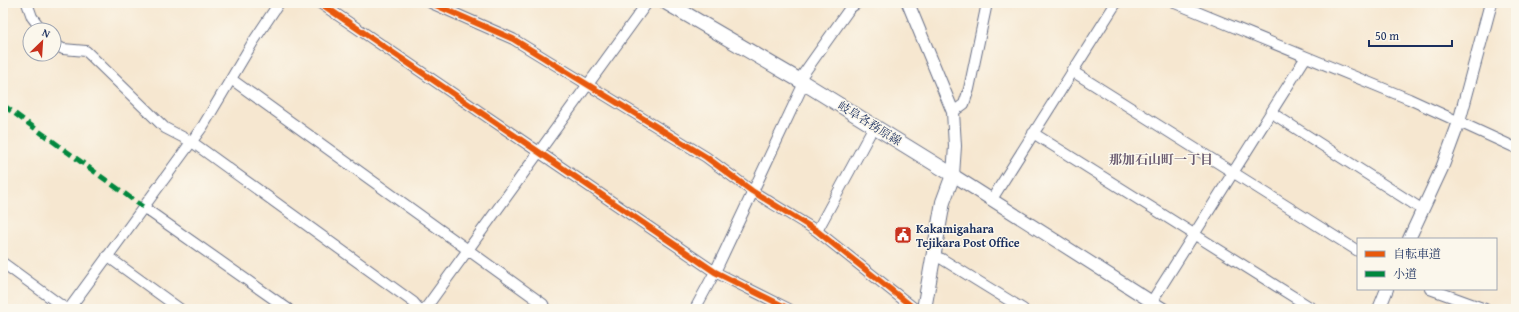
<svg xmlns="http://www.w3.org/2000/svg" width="1519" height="312" font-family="'Gentium Book Plus','Noto Serif JP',serif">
	<rect width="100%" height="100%" fill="#fbf7ec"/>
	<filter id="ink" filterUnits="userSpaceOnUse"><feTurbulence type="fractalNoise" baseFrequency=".025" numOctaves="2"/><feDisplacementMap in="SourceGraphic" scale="8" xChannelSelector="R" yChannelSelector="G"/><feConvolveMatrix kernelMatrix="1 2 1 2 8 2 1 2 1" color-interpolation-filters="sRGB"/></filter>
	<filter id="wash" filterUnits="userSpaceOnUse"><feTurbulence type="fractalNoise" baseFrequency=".012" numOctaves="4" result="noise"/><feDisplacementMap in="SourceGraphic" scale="16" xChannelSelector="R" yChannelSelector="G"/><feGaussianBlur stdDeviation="0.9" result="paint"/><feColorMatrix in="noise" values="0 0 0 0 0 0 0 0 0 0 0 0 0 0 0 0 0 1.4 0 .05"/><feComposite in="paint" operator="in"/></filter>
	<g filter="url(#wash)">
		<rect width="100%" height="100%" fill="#f6e7d0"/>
	</g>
	<g filter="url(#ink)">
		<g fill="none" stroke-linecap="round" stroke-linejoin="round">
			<defs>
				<path id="minor" d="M27 3 32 17 42 30
					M320 3 715 272 789 309
					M431 3 513 39 706 157 752 191 817 231 915 309
					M1175 3 1409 99 1516 148
					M54 44 63 49 86 51 165 128 192 142 413 302 419 309
					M1072 71 1358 251
					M231 79 543 304 545 309
					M799 80 850 8 857 3
					M953 112 964 104 969 89 987 3
					M1272 113 1423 210
					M1033 133 1313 309
					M992 199 1116 3
					M143 207 288 309
					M817 231 874 126
					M107 256 180 309
					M933 256 942 259 1023 309
					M3 263 66 309
					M1430 289 1485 309
					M69 309 203 126 253 42 279 3
					M425 309 647 3
					M695 309 715 272 804 83
					M1147 309 1306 57"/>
				<path id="tertiary" d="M908 3 953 112 955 146 953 175 1163 309
					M1409 239 1442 168 1459 122 1491 3
					M1379 309 1387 289"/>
				<path id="secondary" d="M667 3 804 83 953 175 943 202 924 309"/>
			</defs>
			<use href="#minor" stroke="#686f86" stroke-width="12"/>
			<use href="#tertiary" stroke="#686f86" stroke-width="14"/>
			<use href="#secondary" stroke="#686f86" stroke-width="16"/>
			<use href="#minor" stroke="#fff" stroke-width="10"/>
			<use href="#tertiary" stroke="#fff" stroke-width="12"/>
			<use href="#secondary" stroke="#fff" stroke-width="14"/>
			<path stroke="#00873e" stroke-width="5" stroke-dasharray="10 5" stroke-linecap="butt" d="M3 105 143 207"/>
			<defs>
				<path id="cycleway" d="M320 3 715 272 789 309
					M431 3 513 39 706 157 752 191 817 231 915 309"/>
			</defs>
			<use href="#cycleway" stroke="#fbf7ec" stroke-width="8"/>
			<use href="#cycleway" stroke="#e8590c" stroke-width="6"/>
		</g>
	</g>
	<defs>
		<symbol id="civic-square" viewBox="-11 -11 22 22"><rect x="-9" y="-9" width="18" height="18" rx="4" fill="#c8321e" stroke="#fbf7ec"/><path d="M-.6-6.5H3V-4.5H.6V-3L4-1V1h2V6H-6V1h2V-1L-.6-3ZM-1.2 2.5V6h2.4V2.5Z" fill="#fff"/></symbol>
	</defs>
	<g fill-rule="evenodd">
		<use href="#civic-square" x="893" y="225" width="20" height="20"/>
	</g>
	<g text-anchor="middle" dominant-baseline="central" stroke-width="3" stroke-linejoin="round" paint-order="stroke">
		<g font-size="12" fill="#1b2f5e" stroke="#fbf7ec">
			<text transform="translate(870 123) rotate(32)">岐阜各務原線</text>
		</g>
		<g font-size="12" font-weight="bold" fill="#1b2f5e" stroke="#fbf7ec" text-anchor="start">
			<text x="916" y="228">Kakamigahara<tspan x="916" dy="14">Tejikara Post Office</tspan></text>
		</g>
		<g font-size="13" font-weight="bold" fill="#6a5b70" stroke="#fbf7ec">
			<text x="1161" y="159">那加石山町一丁目</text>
		</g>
	</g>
	<rect width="1519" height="312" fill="none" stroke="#fbf7ec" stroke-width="16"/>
	<rect x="1357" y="238" width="140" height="52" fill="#fbf7ec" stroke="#a1a7b3"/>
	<rect x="1365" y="251" width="20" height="6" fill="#e8590c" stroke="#a1a7b3"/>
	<text x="1393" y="258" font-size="12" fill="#1b2f5e">自転車道</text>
	<rect x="1365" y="271" width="20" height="6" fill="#00873e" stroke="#a1a7b3"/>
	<text x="1393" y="278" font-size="12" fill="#1b2f5e">小道</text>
	<g transform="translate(42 42) rotate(25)"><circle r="19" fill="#fbf7ec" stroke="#a1a7b3"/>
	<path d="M0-3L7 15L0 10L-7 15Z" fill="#c8321e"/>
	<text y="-6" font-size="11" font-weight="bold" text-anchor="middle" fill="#1b2f5e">N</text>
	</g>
	<path d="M1369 40v6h83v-6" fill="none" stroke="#1b2f5e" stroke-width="2"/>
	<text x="1375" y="40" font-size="12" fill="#1b2f5e" stroke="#fbf7ec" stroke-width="3" paint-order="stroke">50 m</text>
</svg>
